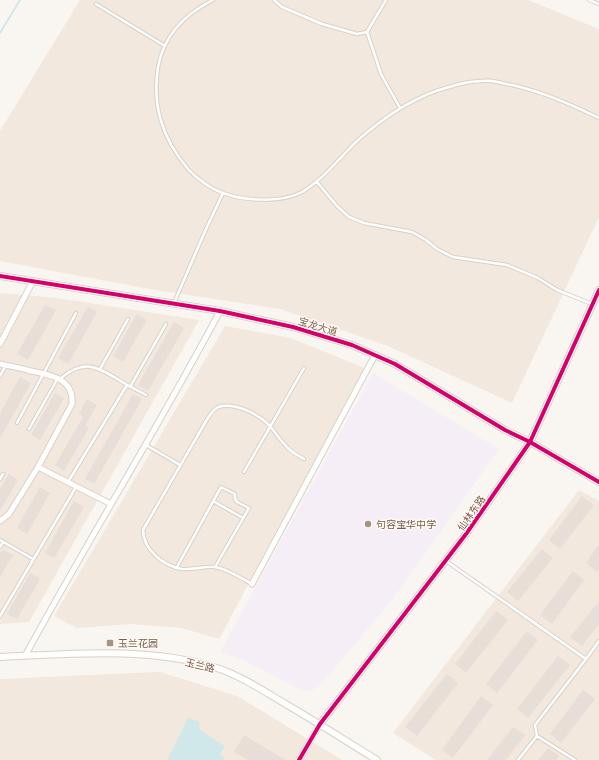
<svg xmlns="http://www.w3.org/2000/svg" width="599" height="760" font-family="'Golos Text','Noto Sans SC',sans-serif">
	<rect width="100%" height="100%" fill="#f9f5f0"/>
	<path fill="#f2e8de" d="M80 0H528L599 29V217L512 403 388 346 280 309 155 290 0 261V131Z
		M0 293 57 298 199 320 29 622 0 624Z
		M225 326 291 338 364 368 219 639 182 628 131 624 77 628 54 616Z
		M579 490 599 501V760H436L393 733Z
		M160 672 237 696 342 760H0V679Z"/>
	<path fill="#f6eef6" d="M373 373 499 449 392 600 323 682 313 690 305 692 245 661 220 652Z"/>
	<path fill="#d0e8ea" d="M188 718 200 722 199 727 200 730 225 746 220 755 225 758 223 760H167Z"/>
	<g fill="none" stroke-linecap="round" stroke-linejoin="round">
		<path stroke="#d0e8ea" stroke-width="2" d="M0 33 20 0"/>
	</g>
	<path fill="#e6ded7" d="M45 305 56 310 28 360 17 354Z
		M88 307 97 312 68 364 58 358Z
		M137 314 147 320 123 362 113 356Z
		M174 322 184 328 148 391 138 385Z
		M20 377 31 383 0 438V413Z
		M55 393 64 398 40 440 31 435Z
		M133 394 142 399 94 484 85 479Z
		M87 399 97 405 85 426 89 428 64 471 55 465 83 417 79 414Z
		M9 474 18 480 0 511V489Z
		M40 487 50 493 27 534 17 528Z
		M582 496 594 505 560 549 549 540Z
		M74 501 84 507 54 558 45 553Z
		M599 544V569L597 572 586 563Z
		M542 549 553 558 518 601 507 592Z
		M3 550 13 555 0 577V554Z
		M573 571 584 580 552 624 540 615Z
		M30 573 40 579 17 619 7 614Z
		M599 601V624L582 646 570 637Z
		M496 611 508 620 466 673 455 664Z
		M527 631 538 640 497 693 486 684Z
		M558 656 570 665 528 718 517 709Z
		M447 674 458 683 417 736 405 727Z
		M583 690 595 699 561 743 550 734Z
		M481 696 493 705 453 758 442 750Z
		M513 727 525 735 506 760H487Z
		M244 735 286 760H248L234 752Z
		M548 748 559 756 556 760H538Z"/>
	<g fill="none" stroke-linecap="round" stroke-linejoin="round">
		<defs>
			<path id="service" d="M213 0C185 14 164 34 158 67 152 106 162 138 188 169 196 178 211 189 223 193 244 201 282 203 302 192 324 179 339 158 358 140 384 117 415 96 449 87 462 83 479 80 492 81 499 82 505 84 512 85 543 92 570 104 599 118
				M274 0 282 7 322 24 357 34 367 32
				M386 0 367 32 381 74 400 108
				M589 0 599 4
				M96 4 165 46
				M317 182 337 206 349 217 364 223 412 232 426 240 437 249 453 257 507 265 538 278 557 290 592 304
				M174 303 206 229 223 193
				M100 369 128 319
				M0 376 6 365
				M60 379C83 359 96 366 119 380 128 386 137 390 146 395
				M130 387 166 324
				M17 423 76 313
				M29 429 58 378
				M146 445 180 465
				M244 472 304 368
				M0 479 3 474
				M68 482 127 385
				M213 501 243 518
				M0 540 33 559
				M0 547 3 542
				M446 561 586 659 535 725 537 736 518 760
				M177 567 221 487 235 494V499L237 502 249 508 215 567
				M252 584C240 578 228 569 215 567 204 566 193 570 182 569 163 566 143 549 143 530L206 421C210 415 214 407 222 406 238 404 258 414 269 425 276 433 281 442 289 449 293 453 299 456 304 459
				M0 616 76 487
				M586 659 599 641
				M537 736 575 760"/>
			<path id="minor" d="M0 344 33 281
				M0 364C10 366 21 368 31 371 50 375 74 378 72 404L38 467 9 514 0 521
				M38 467 111 504
				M252 584 375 355
				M25 656C88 540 158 428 220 311
				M299 760 320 724"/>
			<path id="tertiary" d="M0 276 220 311 293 327 352 345 395 364 505 430 530 442 599 482
				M0 657C70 654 149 646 217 668 241 676 262 690 284 703 315 721 346 741 377 760
				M320 724 466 534 530 442 599 290"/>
		</defs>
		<use href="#service" stroke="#d7d1cb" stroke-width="4.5"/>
		<use href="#minor" stroke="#d7d1cb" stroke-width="7"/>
		<use href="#tertiary" stroke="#d7d1cb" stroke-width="8"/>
		<use href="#service" stroke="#fefefd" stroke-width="2.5"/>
		<use href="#minor" stroke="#fefefd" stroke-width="5"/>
		<use href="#tertiary" stroke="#fefefd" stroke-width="6"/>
		<defs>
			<path id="cycleway" d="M0 276 220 311 293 327 352 345 395 364 505 430 530 442 599 482
				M299 760 320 724 466 534 530 442 599 290"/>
		</defs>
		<use href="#cycleway" stroke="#fffaf3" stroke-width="6"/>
		<use href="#cycleway" stroke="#d6006c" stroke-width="4"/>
	</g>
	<g fill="#a69286" stroke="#fffaf3" stroke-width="1.5">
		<circle cx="368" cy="524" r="4"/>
		<rect x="106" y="639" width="8" height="8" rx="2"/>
	</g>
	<g text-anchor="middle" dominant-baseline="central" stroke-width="3" stroke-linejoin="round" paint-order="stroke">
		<g font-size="10" fill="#7a5c4d" stroke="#fffaf3">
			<text transform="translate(318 326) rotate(17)">宝龙大道</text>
			<text transform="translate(471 513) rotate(-55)">仙林东路</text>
			<text transform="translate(200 665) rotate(14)">玉兰路</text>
		</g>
		<g font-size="10" fill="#7a5c4d" stroke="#fffaf3" text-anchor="start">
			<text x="376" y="524">句容宝华中学</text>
			<text x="118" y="643">玉兰花园</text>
		</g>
	</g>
</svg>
